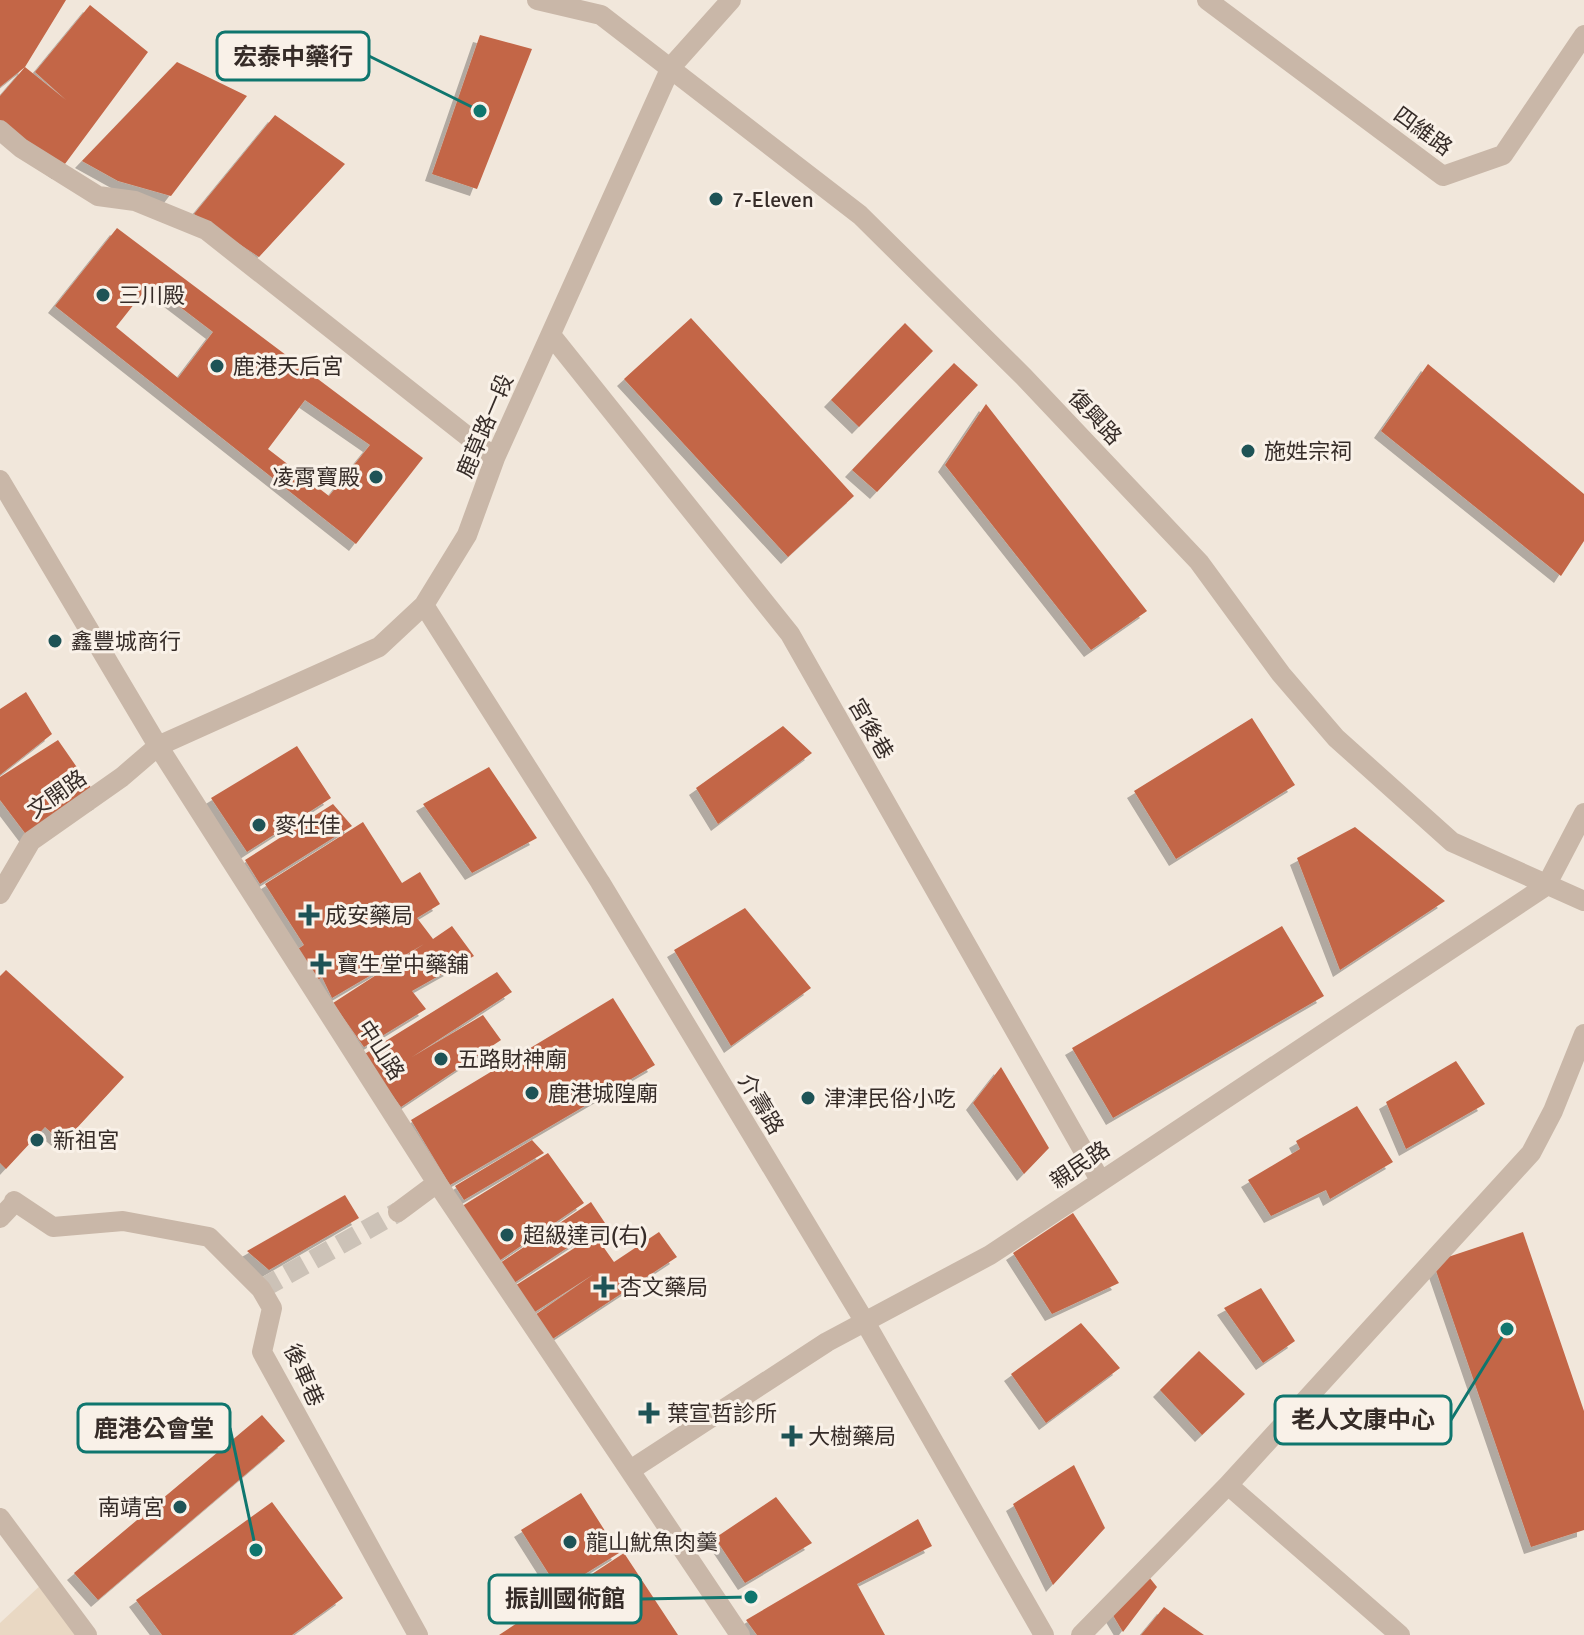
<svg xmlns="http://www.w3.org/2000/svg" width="1584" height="1635" font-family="Signika,'Noto Sans TC',sans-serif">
	<defs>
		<filter id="shadow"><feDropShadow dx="-7" dy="7" stdDeviation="0" flood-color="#0004"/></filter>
	</defs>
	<rect width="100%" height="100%" fill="#f1e7db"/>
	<path fill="#e9d8c3" d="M42 1584 78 1635H0V1623Z"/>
	<path fill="#c36647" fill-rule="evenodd" filter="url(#shadow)" d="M0 0H66L25 67 66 100 35 72 90 5 148 52 59 172 0 130V96L25 67 0 87Z
		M480 35 532 49 477 189 432 174Z
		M177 62 247 96 171 196 118 181 82 161Z
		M275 115 345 164 259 257 194 214Z
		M117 228 423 458 356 544 55 306ZM150 284 213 332 178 378 116 327ZM305 400 370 445 329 496 268 449Z
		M691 318 854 496 788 557 624 379Z
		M905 323 933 351 859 427 831 400Z
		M954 363 978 385 877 492 852 470Z
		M1428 364 1584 494V541L1561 576 1381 431Z
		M986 404 1147 611 1091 650 945 465Z
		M26 692 52 734 0 775V709Z
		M1252 718 1295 785 1176 859 1134 791Z
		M783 726 812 753 718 824 696 788Z
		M58 740 101 802 31 841 0 800V777Z
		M297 746 331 798 247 852 211 798Z
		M489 767 537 838 472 873 423 804Z
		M333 804 352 826 260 884 245 860Z
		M363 822 402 883 420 872 440 904 417 918 433 939 452 926 474 956 412 991 426 1009 364 1047 333 1003 424 944 332 998 322 977 315 982 295 951 304 945 265 884Z
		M1355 827 1445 901 1340 970 1297 858Z
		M745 908 811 988 731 1046 674 950Z
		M1282 926 1324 996 1113 1118 1072 1048Z
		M6 970 124 1077 63 1143 45 1127 6 1169 0 1163V976Z
		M497 972 512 992 412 1057 483 1015 501 1040 401 1107 363 1055Z
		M613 998 655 1065 450 1185 411 1120Z
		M1456 1061 1485 1104 1406 1149 1386 1102Z
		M1001 1067 1049 1148 1024 1174 973 1103Z
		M1357 1106 1393 1162 1330 1199 1326 1190 1271 1216 1248 1180 1300 1149 1296 1141Z
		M532 1140 544 1153 464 1200 455 1186Z
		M548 1153 584 1203 496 1263 459 1208Z
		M345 1195 359 1218 269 1270 247 1251Z
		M591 1202 605 1223 511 1285 497 1265Z
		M1073 1213 1119 1283 1052 1314 1013 1253Z
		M659 1232 677 1257 551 1340 532 1317 594 1274 530 1315 513 1287 595 1235 614 1262Z
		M1523 1232 1584 1411V1530L1531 1547 1433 1262Z
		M1261 1288 1295 1341 1263 1363 1224 1308Z
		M1081 1323 1120 1368 1046 1423 1011 1374Z
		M1199 1351 1245 1394 1202 1435 1160 1390Z
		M262 1415 285 1441 98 1600 74 1573Z
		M1074 1465 1105 1528 1053 1585 1013 1504Z
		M581 1493 619 1553 559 1590 521 1530Z
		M776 1497 812 1543 745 1583 715 1538Z
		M272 1502 343 1598 292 1635H162L136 1600Z
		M918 1519 932 1546 857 1584 885 1635H757L746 1620Z
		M624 1553 678 1635H499Z
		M1149 1577 1157 1587 1123 1632 1111 1612Z
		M1164 1607 1204 1635H1141Z"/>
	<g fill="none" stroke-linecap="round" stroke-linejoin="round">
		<path stroke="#ccc2b7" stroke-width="20" stroke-dasharray="20 10" stroke-linecap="butt" d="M261 1289 398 1212"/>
		<path stroke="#c9b7a8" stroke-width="20" d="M537 0 601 15 860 215 1024 377 1199 562 1281 674 1336 738 1452 842 1584 901
			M1207 0 1443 176 1503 155 1584 35
			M0 130 21 148 98 196 135 201 206 230 495 458
			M551 335 790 634 1100 1180
			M0 480 158 746 437 1183 740 1635
			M424 605 600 882 865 1322 1044 1635
			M0 894 31 841 122 777 158 746 379 647 424 605 467 535 495 458 671 67 731 0
			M14 1201 53 1227 123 1221 209 1237 261 1289 272 1308 262 1352 418 1635
			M398 1212 437 1183
			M0 1218 15 1202
			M632 1469 827 1342 990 1255 1546 886 1584 813
			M1228 1485 1400 1635
			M0 1518 87 1635
			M1081 1635 1228 1485 1531 1153 1553 1111 1584 1034"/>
	</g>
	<g fill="#1e5356" stroke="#f9f1e8" stroke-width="3">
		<circle cx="716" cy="199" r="8"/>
		<circle cx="103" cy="295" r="8"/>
		<circle cx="217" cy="366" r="8"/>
		<circle cx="1248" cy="451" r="8"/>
		<circle cx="376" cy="477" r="8"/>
		<circle cx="55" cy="641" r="8"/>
		<circle cx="259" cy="825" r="8"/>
		<path d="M305 903h8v8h8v8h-8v8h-8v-8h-8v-8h8z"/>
		<path d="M317 952h8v8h8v8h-8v8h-8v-8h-8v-8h8z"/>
		<circle cx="441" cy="1059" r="8"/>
		<circle cx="532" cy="1093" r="8"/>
		<circle cx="808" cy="1098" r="8"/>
		<circle cx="37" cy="1140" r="8"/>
		<circle cx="507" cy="1235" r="8"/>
		<path d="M600 1275h8v8h8v8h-8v8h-8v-8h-8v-8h8z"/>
		<path d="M645 1401h8v8h8v8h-8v8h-8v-8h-8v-8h8z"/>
		<path d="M788 1424h8v8h8v8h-8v8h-8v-8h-8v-8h8z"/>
		<circle cx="180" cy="1507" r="8"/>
		<circle cx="570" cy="1542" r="8"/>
	</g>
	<g text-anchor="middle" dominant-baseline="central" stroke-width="6" stroke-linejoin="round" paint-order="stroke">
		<g font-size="22" fill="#362c28" stroke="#f9f1e8">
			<text transform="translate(1423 131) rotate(36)">四維路</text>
			<text transform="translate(1095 417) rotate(47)">復興路</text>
			<text transform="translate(485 426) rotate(-67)">鹿草路一段</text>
			<text transform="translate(871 729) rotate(60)">宮後巷</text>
			<text transform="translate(57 794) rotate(-35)">文開路</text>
			<text transform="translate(381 1050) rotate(57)">中山路</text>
			<text transform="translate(761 1104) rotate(59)">介壽路</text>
			<text transform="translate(1080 1165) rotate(-34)">親民路</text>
			<text transform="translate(304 1375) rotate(66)">後車巷</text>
		</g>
		<g font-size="22" fill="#362c28" stroke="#f9f1e8" text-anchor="start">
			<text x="732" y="199">7-Eleven</text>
			<text x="119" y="295">三川殿</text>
			<text x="233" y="366">鹿港天后宮</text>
			<text x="1264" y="451">施姓宗祠</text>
			<text x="360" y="477" text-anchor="end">凌霄寶殿</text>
			<text x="71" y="641">鑫豐城商行</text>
			<text x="275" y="825">麥仕佳</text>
			<text x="325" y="915">成安藥局</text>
			<text x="337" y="964">寶生堂中藥舖</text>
			<text x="457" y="1059">五路財神廟</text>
			<text x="548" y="1093">鹿港城隍廟</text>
			<text x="824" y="1098">津津民俗小吃</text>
			<text x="53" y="1140">新祖宮</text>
			<text x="523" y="1235">超級達司(右)</text>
			<text x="620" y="1287">杏文藥局</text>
			<text x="667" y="1413">葉宣哲診所</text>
			<text x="808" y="1436">大樹藥局</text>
			<text x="164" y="1507" text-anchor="end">南靖宮</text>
			<text x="586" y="1542">龍山魷魚肉羹</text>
		</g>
	</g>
	<path fill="none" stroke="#0f766e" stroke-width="3" d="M480 111L369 56M1507 1329L1451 1420M256 1550L230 1428M751 1597L641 1599"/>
	<g fill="#0f766e" stroke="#f9f1e8" stroke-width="3">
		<circle cx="480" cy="111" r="8"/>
		<circle cx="1507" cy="1329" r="8"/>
		<circle cx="256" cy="1550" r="8"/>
		<circle cx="751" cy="1597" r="8"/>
	</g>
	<g fill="#f9f1e8" stroke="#0f766e" stroke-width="3">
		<rect x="217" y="32" width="152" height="48" rx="8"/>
		<rect x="1275" y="1396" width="176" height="48" rx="8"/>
		<rect x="78" y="1404" width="152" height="48" rx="8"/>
		<rect x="489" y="1575" width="152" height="48" rx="8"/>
	</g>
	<g font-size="24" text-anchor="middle" font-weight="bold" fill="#362c28">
		<text x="293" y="65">宏泰中藥行</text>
		<text x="1363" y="1428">老人文康中心</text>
		<text x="154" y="1437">鹿港公會堂</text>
		<text x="565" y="1607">振訓國術館</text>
	</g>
</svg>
